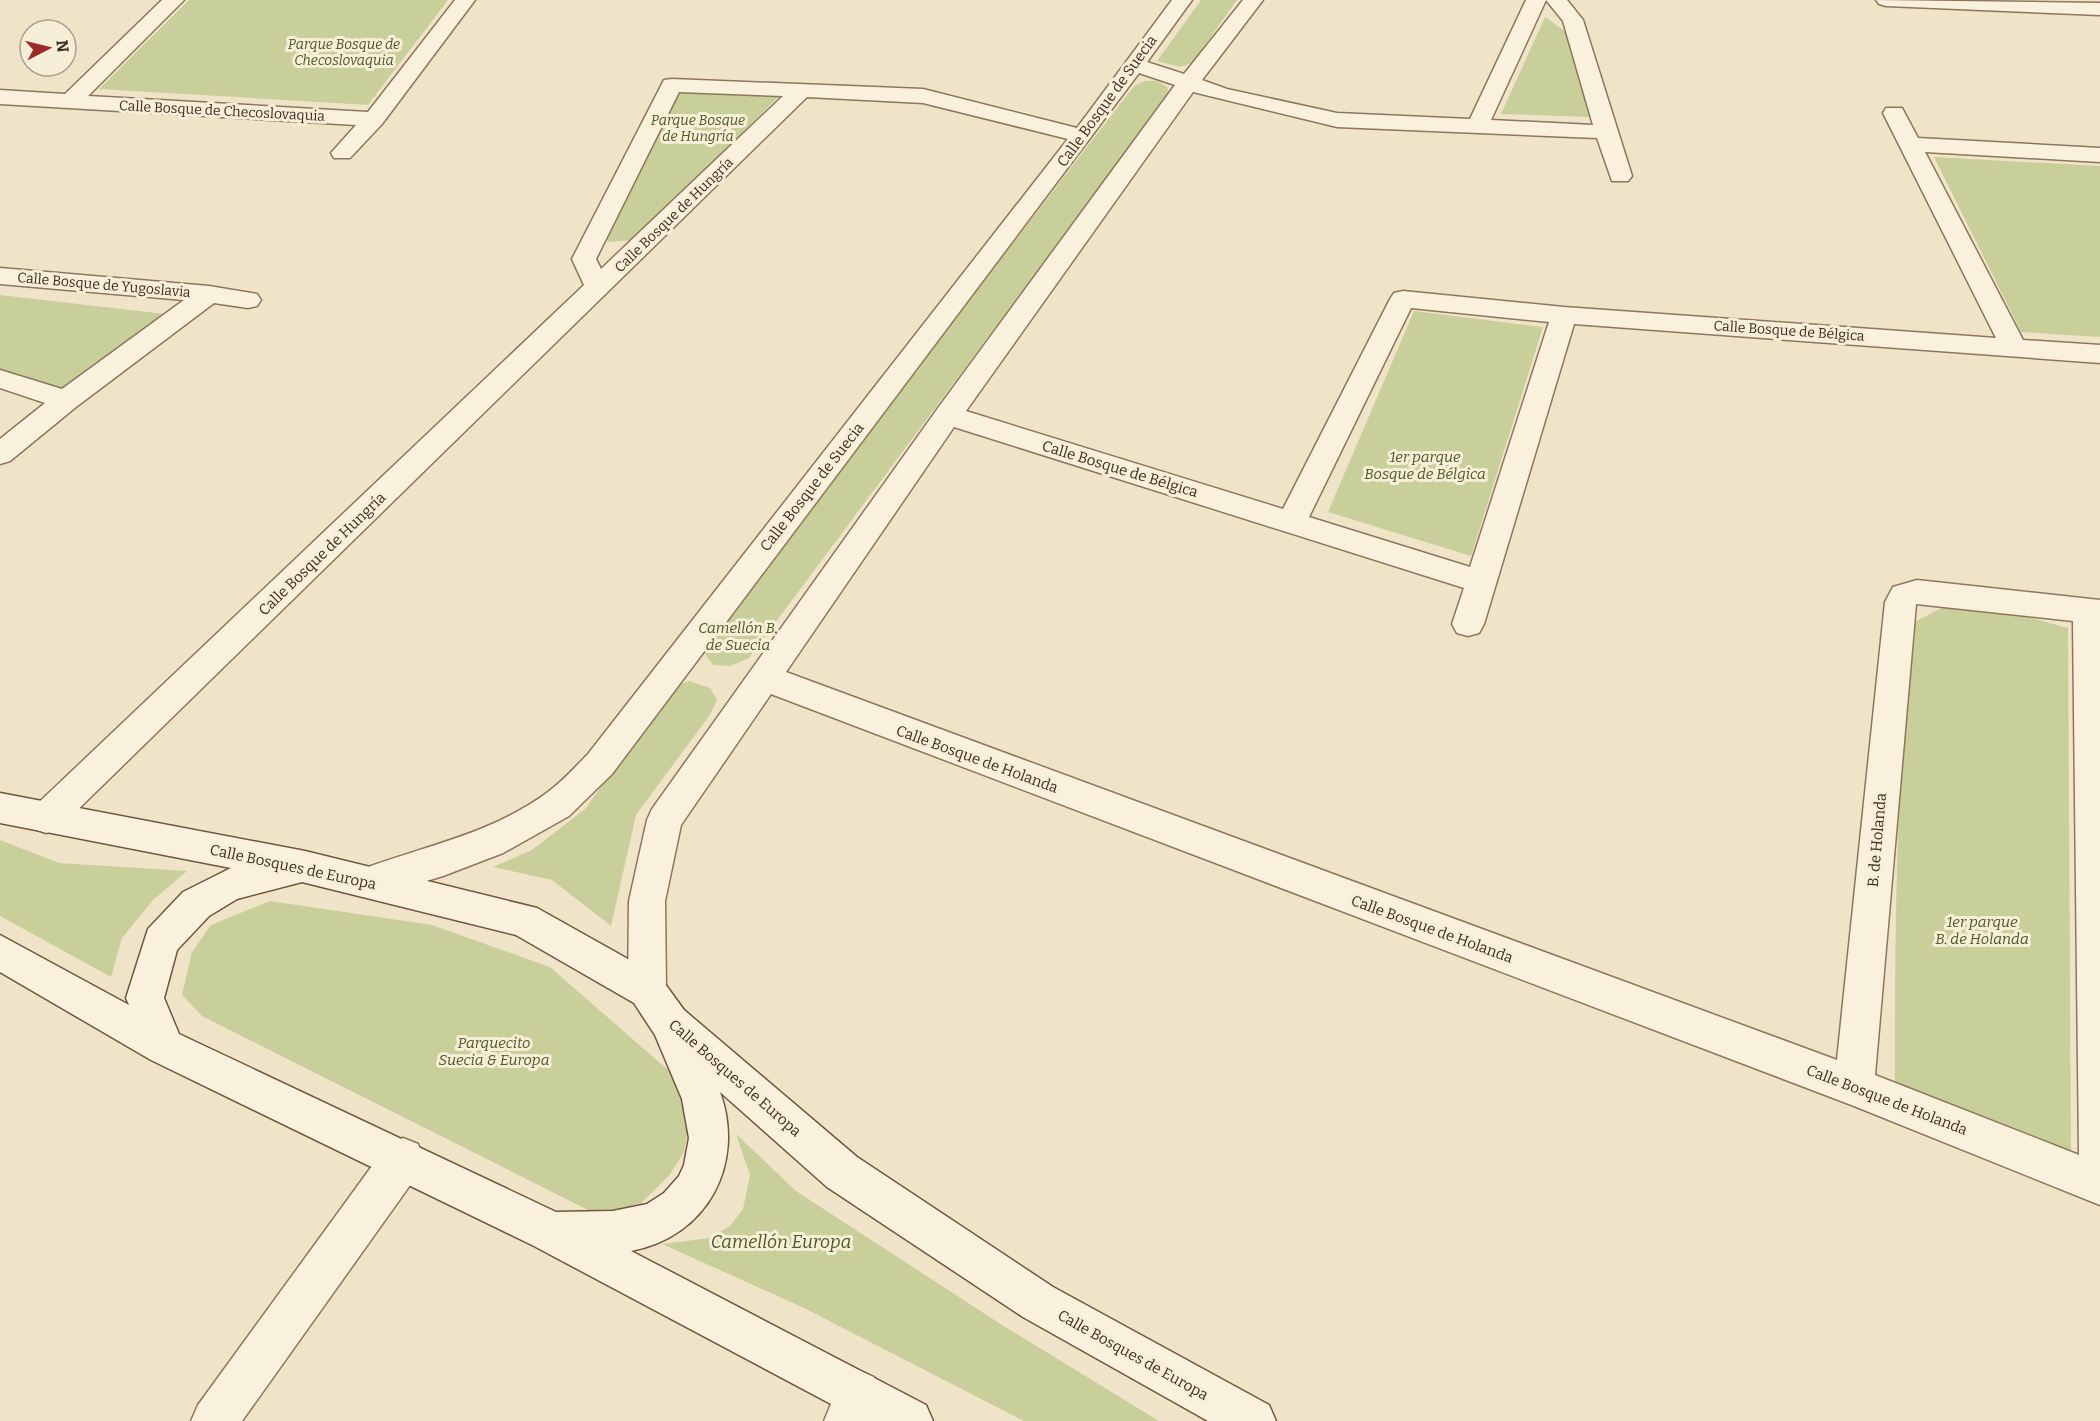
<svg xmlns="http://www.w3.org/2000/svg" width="2100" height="1421" font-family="Bitter,serif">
	<rect width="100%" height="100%" fill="#f0e4c8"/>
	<path fill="#c9cf9b" d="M189 0H448L368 105 99 89Z
		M1201 0H1237L1192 63 1180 67 1157 61Z
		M1545 17 1569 34 1593 117 1501 114Z
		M1145 81H1157L1167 87 1169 94 749 658 730 666 713 665 705 654 709 637 1134 86Z
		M684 92 778 97 635 240 609 242 603 235 674 98Z
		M1934 157 2100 166V337L2021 332Z
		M0 295 165 314 47 404 0 384Z
		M1414 311 1543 327 1471 556 1328 512Z
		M1945 606 1997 609 2068 628 2071 1157 1895 1087C1894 933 1898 780 1907 626Z
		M689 681 710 688 717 700 709 716 636 815 611 926 552 880 493 867 532 850 585 809 672 687Z
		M0 840 59 863 187 871 152 901 122 938 111 977 0 916Z
		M270 901 432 925 550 967 675 1076 692 1107 684 1152 669 1176 641 1203 598 1215 202 1016 182 995 192 952 211 925Z
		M736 1134 796 1191 1002 1325 1159 1421H1024L802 1307 662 1244 710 1238 730 1226 743 1209 750 1175Z"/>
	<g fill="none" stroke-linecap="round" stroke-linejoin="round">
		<defs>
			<path id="street" d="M162 0H184L88 96 368 112 455 0H475L382 124 350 158H334L331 153 356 125 0 104V90L65 94Z
				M1172 0H1192L1147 62 1184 74 1243 0H1263L1202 80 1227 89 1337 113 1470 119 1526 0H1567L1583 20 1632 176 1628 181H1612L1597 138 1337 127 1193 92 966 411 1283 509 1390 299 1394 293 1403 291 1564 307 1996 338 1883 113 1886 108H1902L1918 138 2100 148V162L1925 152 2023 340 2100 345V363L1574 324 1484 624 1479 633 1468 636 1457 633 1452 624 1464 588 954 427 786 672 1837 1060 1885 602 1893 587 1917 580 2100 600V1205L1854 1106 771 694 681 825 665 901 666 990 660 1003 647 1008 634 1003 628 990 629 901 647 820 652 809 938 408 1175 85 1139 73 612 774 569 816 503 853 443 876 370 898 357 893 352 882 357 871C423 846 490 835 548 792 563 781 575 767 588 754L1068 139 923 103 807 97 58 829 46 833 34 829 29 818 34 807 584 285 572 259 664 80 672 79 923 89 1077 128ZM1546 0 1563 21 1593 125 1491 120ZM679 92 783 96 601 269 596 259ZM1411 308 1549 322 1470 567 1309 517ZM1916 604 2073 621 2079 1155 1875 1075Z
				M1876 0 2100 3V15L1886 6 1879 4Z
				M0 268 209 286 257 294 261 300 257 306 248 308 214 303 76 407 10 461 0 464V439L45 403 0 388V370L62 389 184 300 0 284Z
				M403 1138 418 1144 424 1159 418 1174 242 1421H191L198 1405 388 1144Z
				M858 1370 874 1377 881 1393 870 1421H824L842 1377Z"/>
			<path id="secondary" d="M0 793 305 851 537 908 660 977 684 1010 857 1157 1053 1287 1269 1405 1276 1421H1208L1023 1317 827 1187 720 1092C746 1164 707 1237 631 1251L926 1405 933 1421H863L534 1246 151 1060 0 972V935L129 1005 126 998 148 929 183 892 231 868 0 823ZM302 882 516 935 634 1003 655 1035 682 1099 689 1138 684 1165 679 1176 664 1193 647 1204 613 1211 556 1212 179 1034 164 998 177 950 209 916 237 899Z"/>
		</defs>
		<use href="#street" stroke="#8d765c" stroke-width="3"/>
		<use href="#secondary" stroke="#6f573f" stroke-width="3"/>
		<use href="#street" fill="#faf1dc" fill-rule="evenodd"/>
		<use href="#secondary" fill="#faf1dc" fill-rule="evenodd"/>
	</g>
	<g text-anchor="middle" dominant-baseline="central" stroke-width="6" stroke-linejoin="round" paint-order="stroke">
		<g font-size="14" font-style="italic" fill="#4d5a26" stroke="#f7eed8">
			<text x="344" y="44">Parque Bosque de<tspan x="344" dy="16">Checoslovaquia</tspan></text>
			<text x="698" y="120">Parque Bosque<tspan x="698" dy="16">de Hungría</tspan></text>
		</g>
		<g font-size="14" fill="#3d2e20" stroke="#f7eed8">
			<text transform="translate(222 111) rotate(3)">Calle Bosque de Checoslovaquia</text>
			<text transform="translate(674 215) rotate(-44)">Calle Bosque de Hungría</text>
			<text transform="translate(104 285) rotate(5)">Calle Bosque de Yugoslavia</text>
			<text transform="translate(1789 331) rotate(4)">Calle Bosque de Bélgica</text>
		</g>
		<g font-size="15" fill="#3d2e20" stroke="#f7eed8">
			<text transform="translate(1107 101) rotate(-54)">Calle Bosque de Suecia</text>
			<text transform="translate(1120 469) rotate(17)">Calle Bosque de Bélgica</text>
			<text transform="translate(812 487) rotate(-52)">Calle Bosque de Suecia</text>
			<text transform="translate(322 554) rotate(-44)">Calle Bosque de Hungría</text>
			<text transform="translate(977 759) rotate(20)">Calle Bosque de Holanda</text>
			<text transform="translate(1877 840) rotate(-85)">B. de Holanda</text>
			<text transform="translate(293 867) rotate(12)">Calle Bosques de Europa</text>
			<text transform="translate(1432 929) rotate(20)">Calle Bosque de Holanda</text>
			<text transform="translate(735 1078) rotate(41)">Calle Bosques de Europa</text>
			<text transform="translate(1887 1100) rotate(21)">Calle Bosque de Holanda</text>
			<text transform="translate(1133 1355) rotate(29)">Calle Bosques de Europa</text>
		</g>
		<g font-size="15" font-style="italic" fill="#4d5a26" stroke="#f7eed8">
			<text x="1425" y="457">1er parque<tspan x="1425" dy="17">Bosque de Bélgica</tspan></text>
			<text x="738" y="628">Camellón B.<tspan x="738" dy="17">de Suecia</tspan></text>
			<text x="1982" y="922">1er parque<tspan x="1982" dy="17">B. de Holanda</tspan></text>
			<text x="494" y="1043">Parquecito<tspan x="494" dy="17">Suecia &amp; Europa</tspan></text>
		</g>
		<g font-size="18" font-style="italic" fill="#4d5a26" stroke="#f7eed8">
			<text x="781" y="1242">Camellón Europa</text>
		</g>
	</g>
	<g transform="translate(48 48) rotate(83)"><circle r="28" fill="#f7eed8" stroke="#ada18e" stroke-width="1.5"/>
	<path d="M0-4.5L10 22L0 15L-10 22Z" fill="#9e2a2b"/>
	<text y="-9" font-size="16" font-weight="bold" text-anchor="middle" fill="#3d2e20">N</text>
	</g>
</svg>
